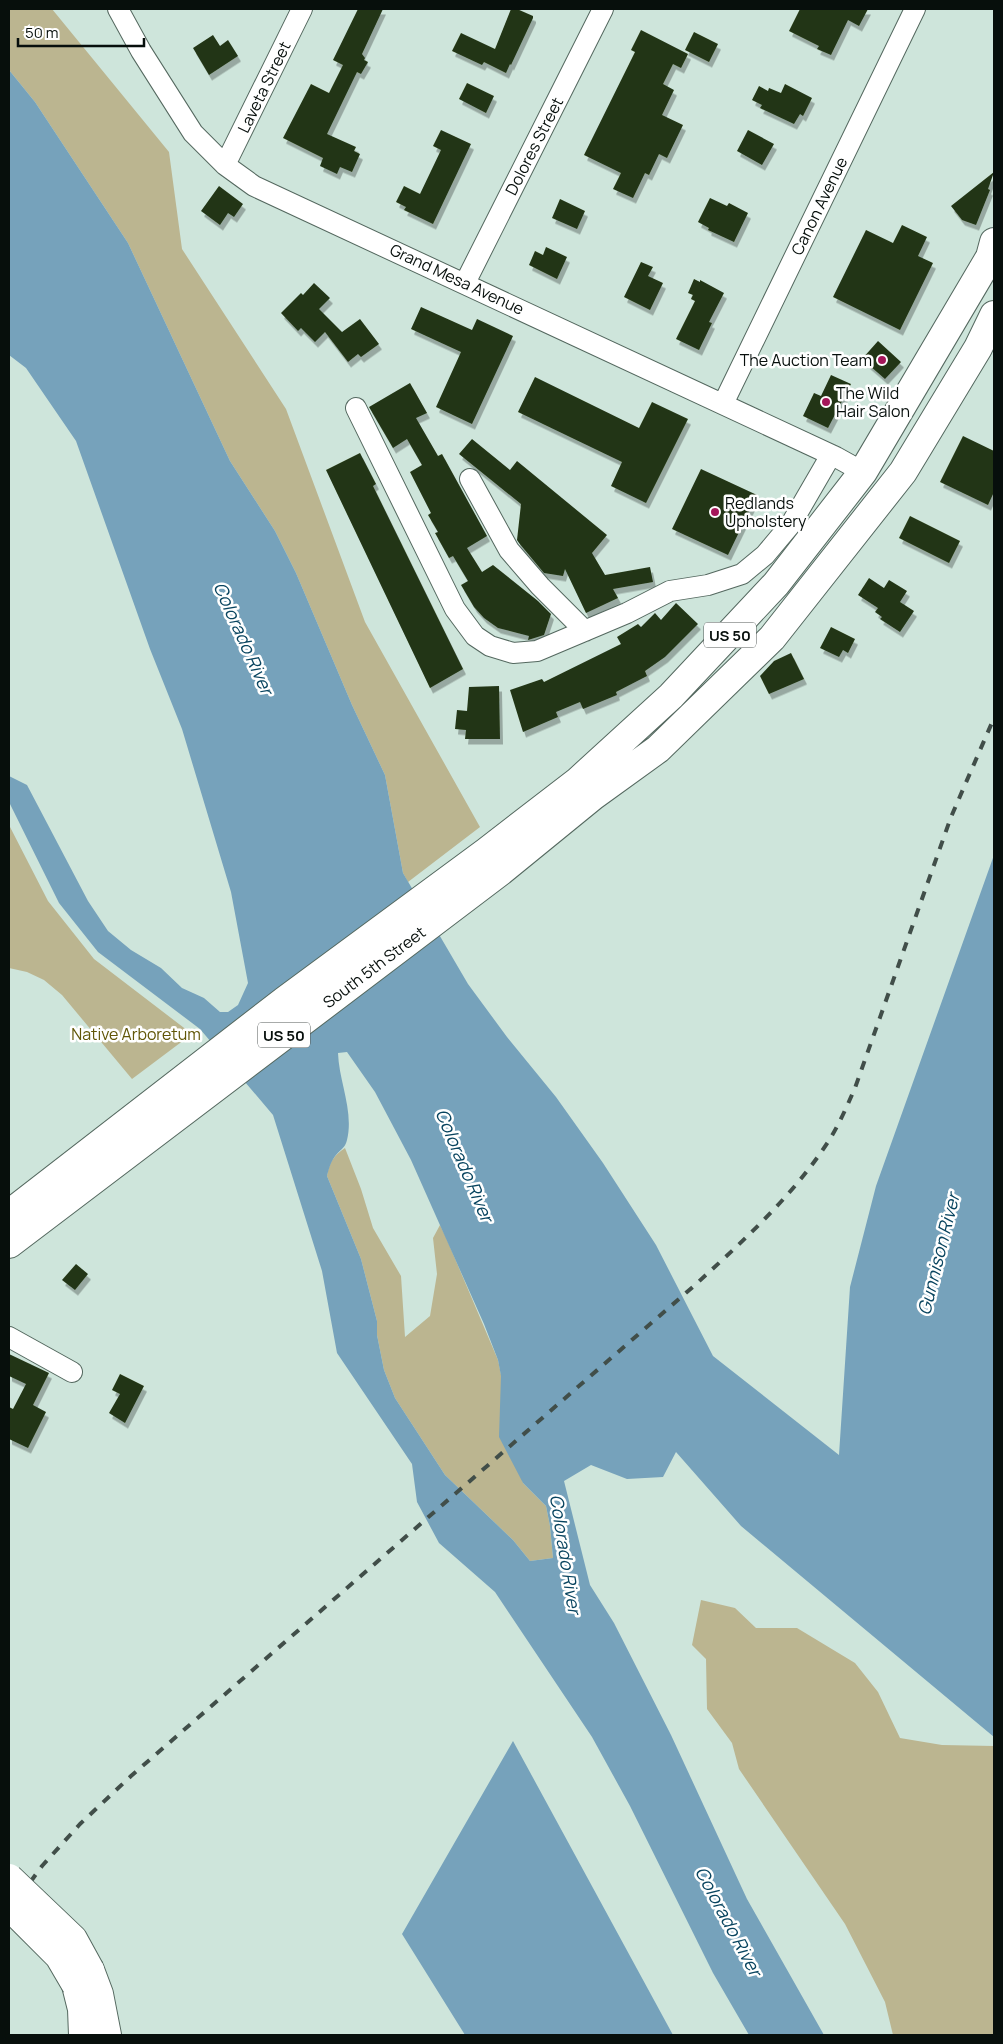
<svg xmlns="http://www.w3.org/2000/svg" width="1003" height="2044" font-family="Manrope,sans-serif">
	<defs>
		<filter id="shadow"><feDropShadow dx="3" dy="5.5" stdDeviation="0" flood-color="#0004"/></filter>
	</defs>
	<rect width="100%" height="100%" fill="#cee5db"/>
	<path fill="#bbb590" d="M9 9H52L169 152 182 249 286 409 365 622 480 827 408 882 403 873 385 775 352 705 296 573 275 531 230 461 128 243 35 102 9 70Z
		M9 825 48 901 94 959 192 1034 132 1079 62 995 44 980 27 972 9 968Z
		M345 1148 361 1189 373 1228 401 1276 405 1337 430 1316 437 1274 433 1238 440 1225 445 1235 498 1360 523 1483 546 1506 550 1526 553 1558 530 1561 513 1540 445 1475 395 1398 384 1370 377 1335V1321L361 1259 327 1176C329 1163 334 1155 345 1148Z
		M701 1600 735 1608 756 1628H797L855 1663 878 1692 900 1738 942 1745 994 1746V2035H893L885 2002 845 1924 739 1769 732 1743 707 1709 706 1659 692 1645Z"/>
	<path fill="#76a2bb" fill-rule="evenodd" d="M9 70 35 102 128 243 230 461 275 531 296 573 352 705 385 775 403 873 468 984 507 1037 556 1097 603 1163 656 1245 713 1356 839 1455 850 1287 876 1186 994 855V1737L741 1526 676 1452 663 1477 627 1479 591 1465 564 1481 590 1585 614 1623 671 1735 747 1899 824 2035H749L713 1973 630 1806 592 1737 495 1592 439 1543 417 1502 412 1464 337 1353 322 1271 273 1115 200 1029 98 952 59 903 9 802V776L27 785 88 901 108 931 131 950 161 968 182 988 204 998 220 1012H228L238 1005 248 983 231 892 182 729 150 649 76 441 26 368 9 355ZM347 1052 375 1092 411 1160 484 1324 498 1360 501 1376 499 1437 523 1483 546 1506 550 1526 553 1558 530 1561 513 1540 445 1475 395 1398 384 1370 377 1335V1321L361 1259 327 1176C329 1168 331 1161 336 1155 341 1149 345 1148 347 1140 354 1111 339 1082 338 1053Z
		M513 1741 673 2035H465L402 1934Z"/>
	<path fill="#233615" filter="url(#shadow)" d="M358 9H383L362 54 365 58 364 60 368 62 361 74 357 72 327 134 356 147 354 151 360 154 352 172 340 167 337 174 320 166 323 158 283 138 311 84 329 93 343 65 333 60Z
		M511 9H517L533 16V18L511 65 510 64 506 73 484 62 482 65 452 51 461 33 495 49Z
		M800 9H868L859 26 848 20 831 55 817 49 819 46 789 31Z
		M641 30 688 54 681 68 673 64 663 84 674 90 662 115 683 125 667 158 659 154 649 175 645 173 633 198 613 189 621 173 584 155 635 52 631 50Z
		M694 32 718 44 709 62 685 50Z
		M213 35 220 46 228 40 238 56 209 75 193 48Z
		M467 83 494 96 486 113 459 99Z
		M785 84 812 98 803 116 800 114 794 124 760 108 762 105 752 100 759 86 768 91 769 88 781 93Z
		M441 130 471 144 433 224 404 210 406 207 396 202 404 186 420 194 441 150 433 146Z
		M748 130 774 144 762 165 737 151Z
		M994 172 988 189 990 190 976 225 962 220 951 206Z
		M219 186 243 204 234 217 228 213 220 225 201 211Z
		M710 198 727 206 729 203 748 213 734 242 708 230 709 228 698 222Z
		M560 199 585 211 577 229 552 218Z
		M902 225 927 237 918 256 933 263 900 330 833 297 866 230 893 243Z
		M546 247 567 257 557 279 529 265 535 251 543 255Z
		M641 262 653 267 648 276 663 283 650 310 624 297Z
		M694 279 700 282V280L724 293 709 322 712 323 699 350 676 339 695 301 691 299 693 295 688 293Z
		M314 283 330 298 319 309 342 332 360 319 379 344 361 357 358 354 348 362 325 332 315 342 301 328 298 331 281 313 301 293 303 295Z
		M421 307 472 330 477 319 513 336 472 424 436 407 461 352 411 329Z
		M878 341 901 362 885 379 862 359Z
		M831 375 851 384 828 428 803 416 814 393 821 396Z
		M535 377 639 428 652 402 688 419 646 503 611 486 622 462 518 412Z
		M410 383 427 413 416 418 438 456 442 454 487 536 467 548 482 572 493 565 538 601 551 614 544 635 528 640 529 636 498 628 484 618 474 607 461 585 468 581 453 556 449 558 435 533 438 532 428 515 431 513 410 472 422 465 407 439 393 448 369 407Z
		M963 436 994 451V492L988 505 940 482Z
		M472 439 510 470 517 461 607 535 592 553 605 575 650 567 653 582 613 589 618 598 586 613 565 569 563 576 544 573 519 543 517 540 521 504 459 454Z
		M360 453 376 484 373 486 463 669 430 688 326 470Z
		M701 469 757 495 728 555 672 529Z
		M910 516 960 541 949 563 899 538Z
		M869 578 884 588 889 580 907 591 900 602 914 611 900 632 880 619 882 617 875 612 878 608 858 595Z
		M676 603 698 624 665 657 645 671 647 676 616 692 617 695 583 709 580 702 556 712 558 717 523 732 510 690 542 679 544 682 621 644 617 637 638 624 641 627 655 613 661 620Z
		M831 627 855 639 848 653 843 650 839 657 820 648Z
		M791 653 804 679 769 694 760 676 774 661Z
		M499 686 500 739H465L466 730 455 729 457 710 467 711 469 687Z
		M76 1264 88 1274 75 1290 62 1280Z
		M9 1354 49 1373 33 1405 46 1412 28 1448 9 1439V1407L13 1409 26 1384 9 1376Z
		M120 1374 144 1386 125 1423 109 1413 120 1394 112 1390Z"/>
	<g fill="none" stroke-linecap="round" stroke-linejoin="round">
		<defs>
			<path id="street" d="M118 9 141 51 193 133 225 165 254 186 836 457 863 472
				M225 165 302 9
				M465 283 603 9
				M723 404 915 9
				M356 408 455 609 475 636 490 646 513 653 537 651 627 613 670 591 708 585 742 574 765 555 791 524 831 455
				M470 479 509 550 540 586 585 631
				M9 1337 72 1372"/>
			<path id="highway" d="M9 1214 284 1001 486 852 578 781 671 696 776 584 863 472 990 257 994 242
				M9 1244 501 871 593 796 658 749 772 638 903 472 978 348 994 315
				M90 1970 99 1994 107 2035
				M76 1985 82 2009 83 2035"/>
		</defs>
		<use href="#street" stroke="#54685f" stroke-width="22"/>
		<use href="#highway" stroke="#54685f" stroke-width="30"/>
		<use href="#street" stroke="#fff" stroke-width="20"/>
		<use href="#highway" stroke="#fff" stroke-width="28"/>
		<path stroke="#414e49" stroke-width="4" stroke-dasharray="9 9" stroke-linecap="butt" d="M9 1911 42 1866 80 1824 131 1776 695 1285C743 1241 792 1197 828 1142 839 1125 847 1106 855 1088L951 817 994 718"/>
		<defs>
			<path id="highway-bridge" d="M9 1878 73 1939 90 1970
				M9 1906 59 1956 76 1985"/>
		</defs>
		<use href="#highway-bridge" stroke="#54685f" stroke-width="30" stroke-linecap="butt"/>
		<use href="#highway-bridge" stroke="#fff" stroke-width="28"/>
	</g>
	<g fill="#a5165a" stroke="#fff" stroke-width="2">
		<circle cx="882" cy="360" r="5"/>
		<circle cx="826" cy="402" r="5"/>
		<circle cx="715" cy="512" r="5"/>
	</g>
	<g text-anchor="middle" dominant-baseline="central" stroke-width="5" stroke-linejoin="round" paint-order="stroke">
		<g fill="#fff" stroke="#515755" stroke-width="1">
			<rect x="704" y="622.5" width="52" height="25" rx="4"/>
			<rect x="258" y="1022.5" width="52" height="25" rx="4"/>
		</g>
		<g font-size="15" font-weight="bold" fill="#070f0c">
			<text x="730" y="635">US 50</text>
			<text x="284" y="1035">US 50</text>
		</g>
		<g font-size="16" fill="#070f0c" stroke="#fff">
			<text transform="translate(264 87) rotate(-64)">Laveta Street</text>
			<text transform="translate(534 146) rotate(-63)">Dolores Street</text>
			<text transform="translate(819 206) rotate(-64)">Canon Avenue</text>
			<text transform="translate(457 279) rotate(25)">Grand Mesa Avenue</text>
			<text transform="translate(374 967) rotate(-37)">South 5th Street</text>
		</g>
		<g font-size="16" fill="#070f0c" stroke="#fff" text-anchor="start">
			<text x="872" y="360" text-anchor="end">The Auction Team</text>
			<text x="836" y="393">The Wild<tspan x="836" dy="18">Hair Salon</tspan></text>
			<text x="725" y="503">Redlands<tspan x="725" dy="18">Upholstery</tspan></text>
		</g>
		<g font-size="16" fill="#615607" stroke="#fff">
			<text x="136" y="1034">Native Arboretum</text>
		</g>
		<g font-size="18" font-style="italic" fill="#08445f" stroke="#fff">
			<text transform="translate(244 638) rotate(66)">Colorado River</text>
			<text transform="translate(465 1165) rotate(67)">Colorado River</text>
			<text transform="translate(938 1254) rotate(-76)">Gunnison River</text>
			<text transform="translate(566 1554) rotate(81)">Colorado River</text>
			<text transform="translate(729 1921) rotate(62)">Colorado River</text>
		</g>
	</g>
	<rect width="1003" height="2044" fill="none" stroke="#070f0c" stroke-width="20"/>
	<path d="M18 38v8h126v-8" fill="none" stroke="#070f0c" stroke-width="2.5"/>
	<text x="25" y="38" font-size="15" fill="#070f0c" stroke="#ffffff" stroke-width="4" paint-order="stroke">50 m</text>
</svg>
